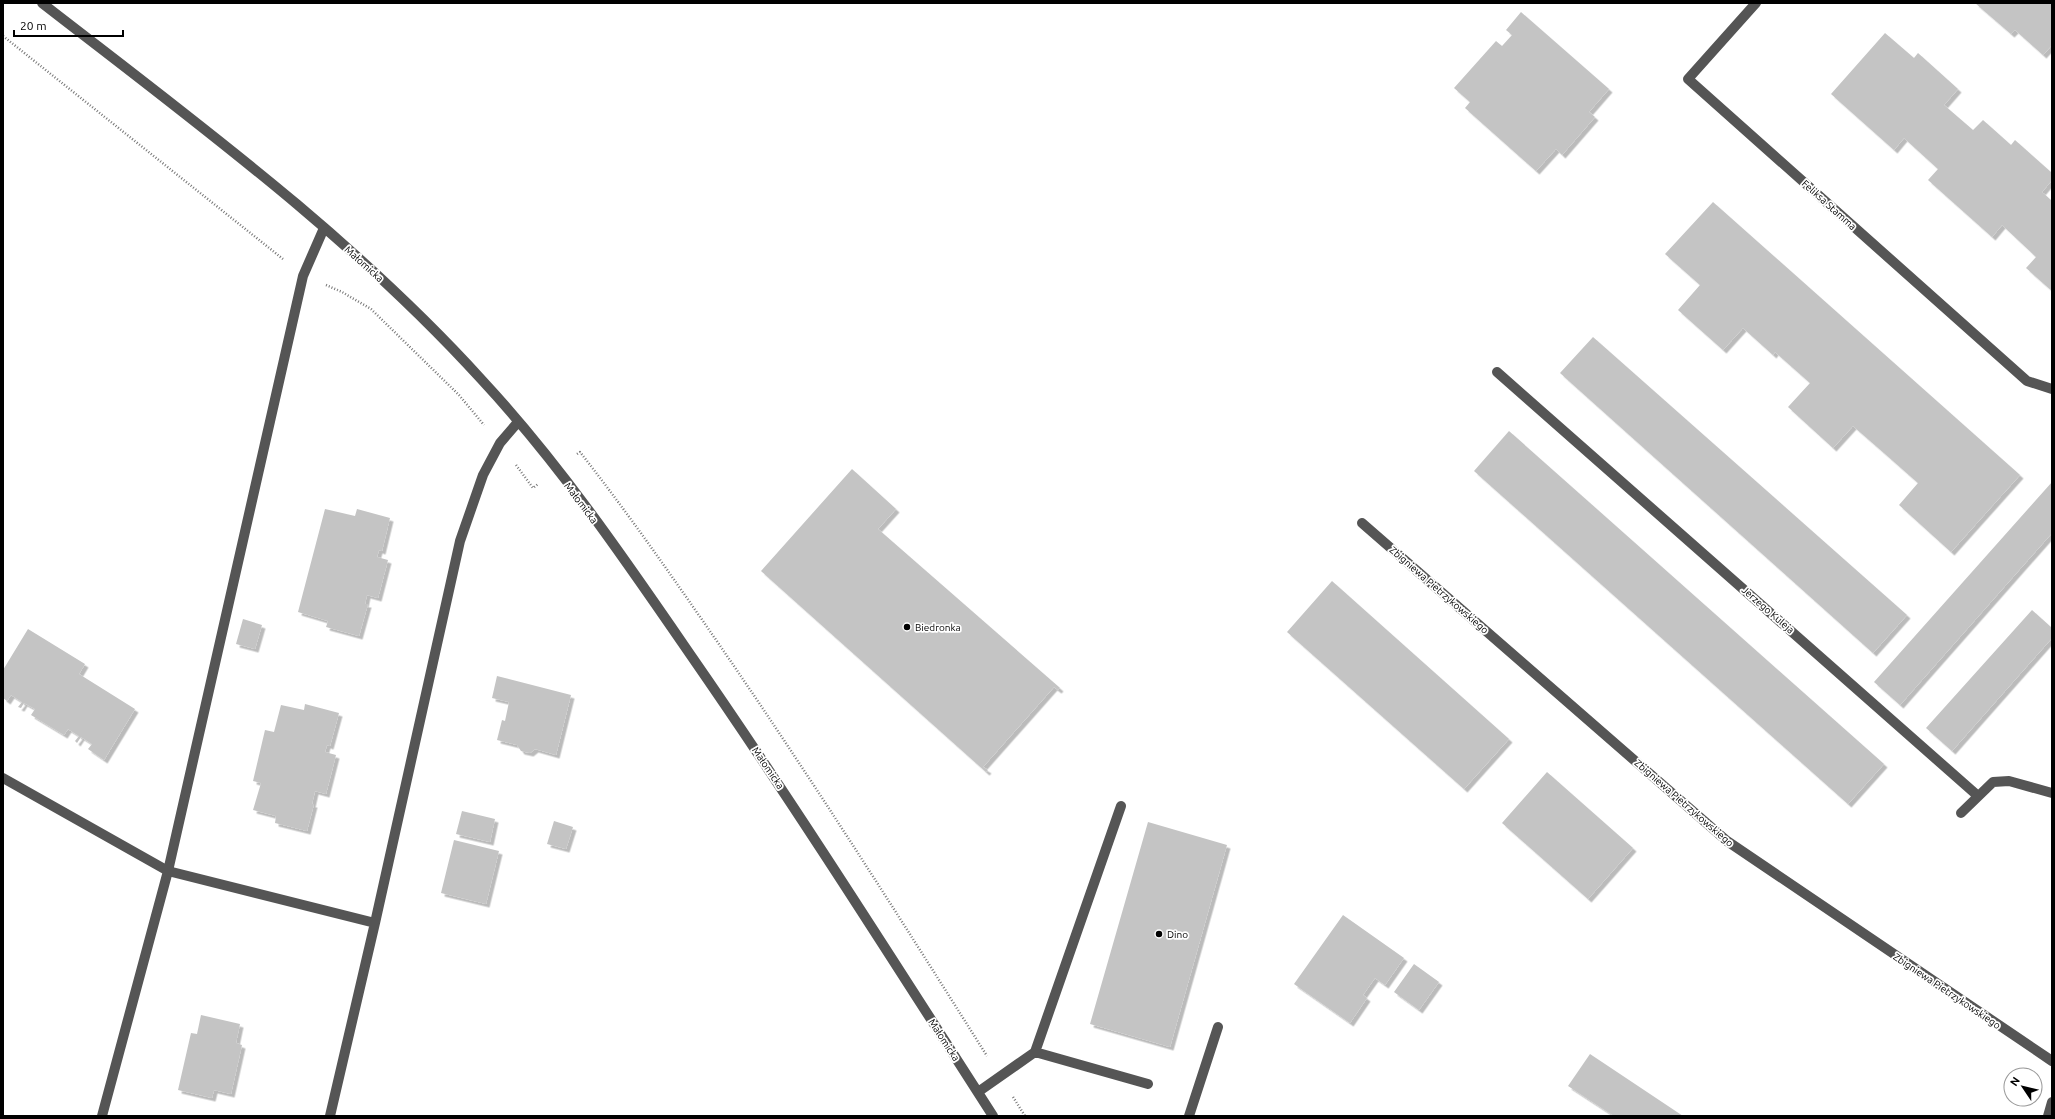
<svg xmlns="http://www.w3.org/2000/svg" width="2055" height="1119" font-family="Ubuntu,sans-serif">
	<defs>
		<filter id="shadow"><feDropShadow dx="3.5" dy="3.5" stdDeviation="0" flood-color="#0004"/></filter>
	</defs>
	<rect width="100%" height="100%" fill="#fff"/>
	<path fill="#c4c4c4" filter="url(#shadow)" d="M1975 3H2052V45L2043 55 2015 30 2011 34Z
		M1521 12 1609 89 1589 112 1595 117 1562 155 1556 149 1536 171 1465 108 1470 102 1454 88 1496 41 1502 46 1512 35 1506 30Z
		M1885 33 1914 58 1918 53 1958 89 1944 105 1973 130 1983 120 2011 145 2015 140 2052 173V180L2042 192 2052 201V291L2026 268 2036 257 2002 225 1992 237 1928 180 1938 169 1904 138 1894 150 1831 94Z
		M1713 202 2020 475 1951 552 1899 505 1918 483 1884 453 1853 426 1833 448 1788 407 1810 383 1775 352 1773 355 1743 328 1723 350 1678 310 1700 285 1665 254Z
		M1593 337 1907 615 1873 653 1560 373Z
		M1509 431 1884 764 1848 804 1474 471Z
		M852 469 896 509 878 529 1060 688 1058 690 1054 687 983 767 988 770 986 772 761 571Z
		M2052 482V533L1900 705 1874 682Z
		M325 509 355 516 357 509 390 518 382 551 379 550 377 557 388 560 378 598 367 595 365 604H368L359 636 326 627 328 621 298 612Z
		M1332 581 1509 739 1464 789 1287 632Z
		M2032 610 2052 628V638L1952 751 1926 728Z
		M243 619 262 625 255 649 236 644Z
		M28 629 85 664 79 674 135 709 104 760 88 749 92 744 81 737 77 743 75 741 79 736 68 729 64 735 31 715 35 709 24 703 21 708 18 707 22 702 11 695 7 701 3 698V670Z
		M497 676 571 695 556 755 535 749 530 753 521 751 517 745 497 740 502 720 505 721 509 702 492 698Z
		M305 704 339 713 330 746 327 745 325 752 336 755 326 794 315 791 312 804H314L307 831 275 823 276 816 253 810 261 783 253 781 265 730 274 732 281 705 304 710Z
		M1547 772 1633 848 1588 899 1502 823Z
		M462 811 495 819 490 842 456 834Z
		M554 821 573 827 566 849 547 844Z
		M1148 822 1227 845 1170 1047 1090 1024Z
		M454 840 499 851 486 904 441 893Z
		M1343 915 1404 958 1385 985 1375 978 1363 995 1367 998 1350 1023 1294 984Z
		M1414 964 1439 982 1419 1010 1394 992Z
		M201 1015 240 1024 236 1043 242 1045 231 1094 214 1090 212 1098 178 1090 191 1033 197 1034Z
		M1590 1054 1683 1116H1614L1568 1086Z"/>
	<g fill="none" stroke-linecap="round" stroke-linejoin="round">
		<path stroke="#777" stroke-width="2.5" stroke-dasharray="1 2" stroke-linecap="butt" d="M3 36 283 259
			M326 285 342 292 371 309 459 395 484 425
			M577 454 580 452C624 508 664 565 705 624 803 765 895 910 987 1056
			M516 465 533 488 538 484
			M1013 1097 1025 1116"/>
		<path stroke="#555" stroke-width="10" d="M42 3C194 121 351 236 481 379 560 464 626 561 692 657 796 807 894 962 993 1116
			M1756 3 1688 79 2027 381 2052 389
			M1497 372 1978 796
			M1362 523 1727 841 2052 1061
			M3 778 168 871 375 923
			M1961 813 1993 782 2009 781 2052 793
			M1035 1052 1148 1084
			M978 1092 1035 1052 1121 806
			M102 1116 168 871 303 276 324 228
			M330 1116 375 923 460 541 483 475 500 443 518 422
			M1189 1116 1218 1027
			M2048 1116 2052 1102"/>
	</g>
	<g fill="#000" stroke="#fff" stroke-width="1.5">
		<circle cx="907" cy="627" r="4"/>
		<circle cx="1159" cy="934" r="4"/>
	</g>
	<g text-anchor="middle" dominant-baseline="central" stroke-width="3.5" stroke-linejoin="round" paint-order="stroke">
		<g font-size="10" fill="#000" stroke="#fff">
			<text transform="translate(1829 205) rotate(42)">Feliksa Stamma</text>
			<text transform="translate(364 264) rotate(42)">Małomicka</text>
			<text transform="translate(581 503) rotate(53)">Małomicka</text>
			<text transform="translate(1439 590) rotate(41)">Zbigniewa Pietrzykowskiego</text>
			<text transform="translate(1768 610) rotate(41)">Jerzego Kuleja</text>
			<text transform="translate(768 768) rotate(56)">Małomicka</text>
			<text transform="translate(1684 803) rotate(41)">Zbigniewa Pietrzykowskiego</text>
			<text transform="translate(1947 991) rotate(34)">Zbigniewa Pietrzykowskiego</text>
			<text transform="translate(944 1040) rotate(57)">Małomicka</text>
		</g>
		<g font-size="10" fill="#000" stroke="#fff" text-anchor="start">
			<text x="915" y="627">Biedronka</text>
			<text x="1167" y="934">Dino</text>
		</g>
	</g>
	<rect width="2055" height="1119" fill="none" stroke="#000000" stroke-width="8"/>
	<g transform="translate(2023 1087) rotate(305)"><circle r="19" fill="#ffffff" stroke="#999999"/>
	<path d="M0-3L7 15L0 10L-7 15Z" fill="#000000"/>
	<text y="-6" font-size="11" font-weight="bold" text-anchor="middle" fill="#000000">N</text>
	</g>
	<path d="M14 30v6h109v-6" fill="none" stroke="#000000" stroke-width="2"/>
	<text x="20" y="30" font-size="12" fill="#000000" stroke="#ffffff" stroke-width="3" paint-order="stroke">20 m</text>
</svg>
